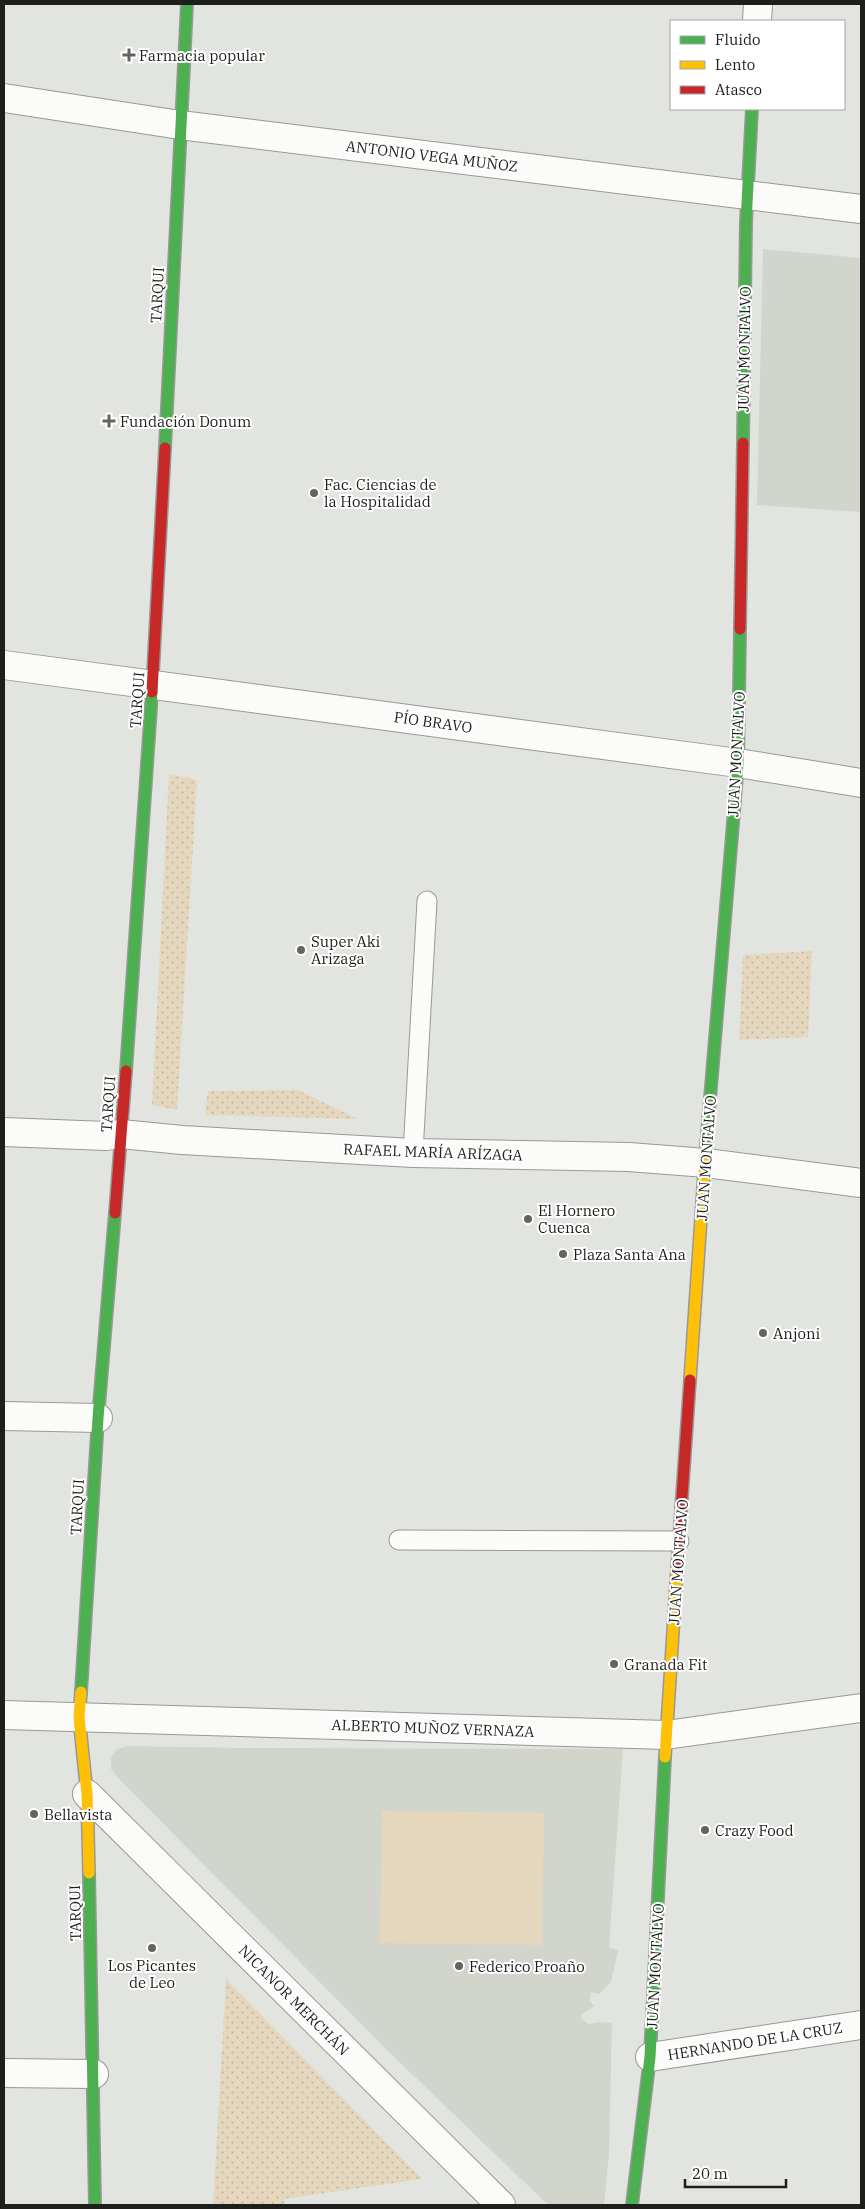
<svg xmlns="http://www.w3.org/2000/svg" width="865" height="2209" font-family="'IBM Plex Serif',serif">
	<defs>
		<pattern id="grass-dots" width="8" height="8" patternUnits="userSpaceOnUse" patternTransform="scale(1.25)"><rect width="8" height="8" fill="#e4d7be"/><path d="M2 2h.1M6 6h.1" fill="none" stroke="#c3b8a3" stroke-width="1.8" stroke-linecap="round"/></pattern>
	</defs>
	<rect width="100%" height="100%" fill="#e2e4e0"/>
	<path fill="#d2d5cc" d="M763 249 861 258V512L757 505Z
		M128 1746 240 1748 623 1749 609 1947 618 1951 611 1982 599 1994 591 1992 590 2001 594 2006 581 2015 582 2019 589 2024 599 2022 612 2023 609 2154 604 2205H548L387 2050 118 1778 111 1769V1758L117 1749Z"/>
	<path fill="url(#grass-dots)" d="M169 774 197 780 177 1110 152 1105Z
		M812 951 808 1037 739 1040 743 955Z
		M298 1090 358 1119 205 1115 208 1091Z
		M226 1979 422 2179 284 2199 285 2205H213Z"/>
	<path fill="#e4d7be" d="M382 1811 544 1813 542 1945 380 1943Z"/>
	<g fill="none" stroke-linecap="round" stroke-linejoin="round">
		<defs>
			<path id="lane" d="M413 1153 427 901
				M399 1540 679 1541"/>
			<path id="street" d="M757 21 758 4
				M4 98 180 125 861 209
				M4 665 738 763 861 783
				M4 1132 106 1136 121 1134 182 1140 413 1153 629 1157 706 1163 861 1183
				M4 1416 98 1418
				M4 1715 666 1735 861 1708
				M87 1794 501 2205
				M650 2057 861 2025
				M4 2073 94 2074"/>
			<path id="fast" d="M743 443 746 222 752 109
				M165 448 187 4
				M126 1071 152 692
				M705 1159 738 763 740 629
				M81 1692 98 1418 115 1213
				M89 1873 95 2205
				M632 2205 650 2057 665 1757"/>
			<path id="slow" d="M690 1380 705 1159
				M81 1692 79 1717 87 1794 89 1873
				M665 1757 677 1569"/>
			<path id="jam" d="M740 629 743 443
				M152 692 165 448
				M115 1213 126 1071
				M677 1569 690 1380"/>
		</defs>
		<use href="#lane" stroke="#989996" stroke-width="21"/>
		<use href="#street" stroke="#989996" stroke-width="30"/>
		<use href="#fast" stroke="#989996" stroke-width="14"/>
		<use href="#slow" stroke="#989996" stroke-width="14"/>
		<use href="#jam" stroke="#989996" stroke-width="14"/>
		<use href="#lane" stroke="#fbfbfa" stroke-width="19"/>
		<use href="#street" stroke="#fbfbfa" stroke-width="28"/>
		<use href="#fast" stroke="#4caf50" stroke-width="11"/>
		<use href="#slow" stroke="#ffc107" stroke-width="11"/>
		<use href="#jam" stroke="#c62828" stroke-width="11"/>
	</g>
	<g fill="#636461" stroke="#fff" stroke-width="2">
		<path d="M126.5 47.5h5v5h5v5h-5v5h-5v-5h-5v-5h5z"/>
		<path d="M106.5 413.5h5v5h5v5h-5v5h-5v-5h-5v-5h5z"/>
		<circle cx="314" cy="493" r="5"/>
		<circle cx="301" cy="950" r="5"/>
		<circle cx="528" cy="1219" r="5"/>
		<circle cx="563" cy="1254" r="5"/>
		<circle cx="763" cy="1333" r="5"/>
		<circle cx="614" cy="1664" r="5"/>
		<circle cx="34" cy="1814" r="5"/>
		<circle cx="705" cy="1830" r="5"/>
		<circle cx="152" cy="1948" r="5"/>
		<circle cx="459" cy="1966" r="5"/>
	</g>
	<g text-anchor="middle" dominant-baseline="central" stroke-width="4" stroke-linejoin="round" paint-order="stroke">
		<g font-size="15" fill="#1e1f1c" stroke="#fff" text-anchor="start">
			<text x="139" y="55">Farmacia popular</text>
			<text x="120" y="421">Fundación Donum</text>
			<text x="324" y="484">Fac. Ciencias de<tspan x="324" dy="17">la Hospitalidad</tspan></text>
			<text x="311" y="941">Super Aki<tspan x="311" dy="17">Arizaga</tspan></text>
			<text x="538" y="1210">El Hornero<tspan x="538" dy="17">Cuenca</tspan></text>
			<text x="573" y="1254">Plaza Santa Ana</text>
			<text x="773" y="1333">Anjoni</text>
			<text x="624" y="1664">Granada Fit</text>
			<text x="44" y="1814">Bellavista</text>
			<text x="715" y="1830">Crazy Food</text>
			<text x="152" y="1965" text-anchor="middle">Los Picantes<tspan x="152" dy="17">de Leo</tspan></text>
			<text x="469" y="1966">Federico Proaño</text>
		</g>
		<g font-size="15" fill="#1e1f1c" stroke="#fff">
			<text transform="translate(432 156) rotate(7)">ANTONIO VEGA MUÑOZ</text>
			<text transform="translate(157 295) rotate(-87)">TARQUI</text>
			<text transform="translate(744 349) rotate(-89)">JUAN MONTALVO</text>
			<text transform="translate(137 700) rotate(-86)">TARQUI</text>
			<text transform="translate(433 722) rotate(8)">PÍO BRAVO</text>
			<text transform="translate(736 754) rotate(-87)">JUAN MONTALVO</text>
			<text transform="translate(108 1104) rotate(-86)">TARQUI</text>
			<text transform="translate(433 1152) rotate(2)">RAFAEL MARÍA ARÍZAGA</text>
			<text transform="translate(706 1158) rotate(-86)">JUAN MONTALVO</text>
			<text transform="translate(77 1507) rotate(-87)">TARQUI</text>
			<text transform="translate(678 1562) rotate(-86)">JUAN MONTALVO</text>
			<text transform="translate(433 1728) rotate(2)">ALBERTO MUÑOZ VERNAZA</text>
			<text transform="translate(75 1913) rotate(-91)">TARQUI</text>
			<text transform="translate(655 1966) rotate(-87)">JUAN MONTALVO</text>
			<text transform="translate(294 2000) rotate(45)">NICANOR MERCHÁN</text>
			<text transform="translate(755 2041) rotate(-9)">HERNANDO DE LA CRUZ</text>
		</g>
	</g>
	<rect width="865" height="2209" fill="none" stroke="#1e1f1c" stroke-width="10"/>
	<rect x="670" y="20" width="175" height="90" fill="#ffffff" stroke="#a5a5a4"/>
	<rect x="680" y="36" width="25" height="8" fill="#4caf50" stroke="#a5a5a4"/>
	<text x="715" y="45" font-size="15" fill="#1e1f1c">Fluido</text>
	<rect x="680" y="61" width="25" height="8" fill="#ffc107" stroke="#a5a5a4"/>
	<text x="715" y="70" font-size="15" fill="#1e1f1c">Lento</text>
	<rect x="680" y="86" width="25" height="8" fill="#c62828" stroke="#a5a5a4"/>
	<text x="715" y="95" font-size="15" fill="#1e1f1c">Atasco</text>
	<path d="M685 2179v8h101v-8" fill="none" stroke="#1e1f1c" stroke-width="2.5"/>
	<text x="692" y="2179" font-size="15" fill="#1e1f1c" stroke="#ffffff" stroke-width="4" paint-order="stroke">20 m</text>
</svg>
